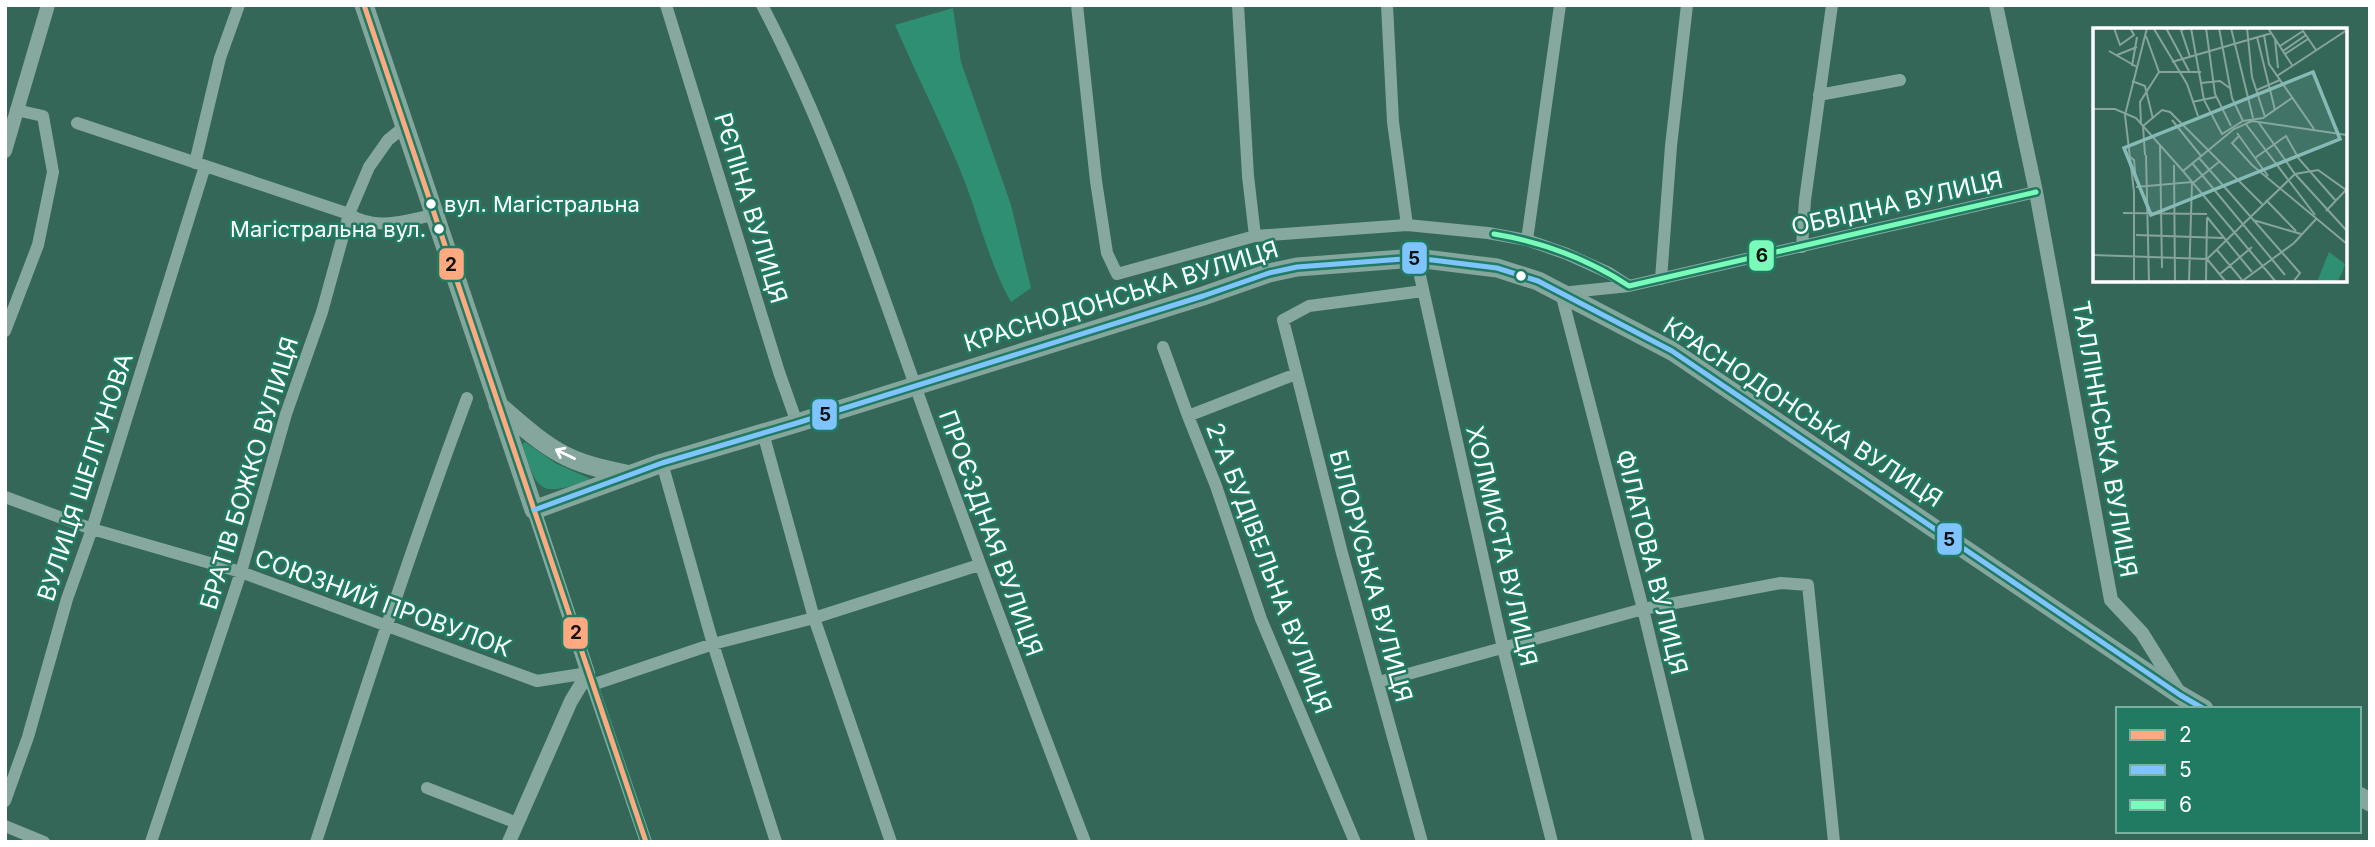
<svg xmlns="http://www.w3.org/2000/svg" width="2375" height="847" font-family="Inter,sans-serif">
	<rect width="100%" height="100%" fill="#356759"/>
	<path fill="#2f8f73" d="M953 8 961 62 1011 205 1031 288 1011 302C990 265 980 222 965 182 944 129 918 78 895 25Z
		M525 442 555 463 593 480C540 495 539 497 522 444Z"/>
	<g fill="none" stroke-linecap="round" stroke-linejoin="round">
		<path stroke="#86a89f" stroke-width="12" d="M666 5 779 372 797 423
			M762 5C831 137 877 279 927 419 978 561 1031 701 1085 842
			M1077 5 1096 181 1107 253 1117 274 1255 236 1407 225 1488 233 1527 240 1567 254 1609 273 1629 286 2036 192
			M1238 5 1248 176 1255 236
			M1387 5 1393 122 1407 225
			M1819 95 1900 80
			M77 123 349 214C376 231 404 221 433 215
			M195 163 220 58 239 5
			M1527 240 1560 5
			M1802 247 1805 200 1832 5
			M1416 258 1503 648 1552 842
			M1661 279 1671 146 1687 5
			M1629 286 1561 293 1643 609 1699 842
			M5 331 38 245 53 172 43 116 16 110
			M1163 347 1188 416
			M1296 374 1188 416 1216 486 1261 619 1355 842
			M763 433 814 618 891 842
			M662 463 713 644 776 842
			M5 497 92 529 241 572 537 681 588 673 646 842
			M1379 682 1643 609 1781 583 1808 585 1834 842
			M592 685 713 644 814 618 979 565
			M427 788 517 823
			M5 801 28 737 67 599 92 529 205 166
			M5 826 44 842
			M151 842 241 572 286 414 322 312 349 214 369 167 388 140 404 127
			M316 842C364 693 412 545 467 398
			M1422 842 1342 553 1283 320 1309 306 1423 291"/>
		<path stroke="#86a89f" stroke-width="14" d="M1996 5 2036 192 2111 600 2142 633 2178 691
			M5 151 48 5
			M509 842 571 701 588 673 534 510"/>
		<path stroke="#85a69c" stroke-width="19" d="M364 5 534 510 662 463 797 423 1203 296 1269 273 1297 267 1416 258 1497 268 1538 281 1672 351 2180 695 2204 709
			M498 405C518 422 537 440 560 453 581 465 607 470 630 475
			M2359 796 2370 802"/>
		<defs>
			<path id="bus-1" d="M364 5 646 842"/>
			<path id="bus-2" d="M534 510 662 463 797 423 1203 296 1269 273 1297 267 1416 258 1497 268 1538 281 1672 351 2180 695 2204 709"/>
			<path id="bus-3" d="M1494 234C1542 242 1588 259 1629 286L2036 192"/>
		</defs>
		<use href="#bus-1" stroke="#217b62" stroke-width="10"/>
		<use href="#bus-2" stroke="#217b62" stroke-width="10"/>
		<use href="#bus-3" stroke="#217b62" stroke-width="10"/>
		<use href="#bus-1" stroke="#ffa980" stroke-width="5"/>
		<use href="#bus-2" stroke="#80c4ff" stroke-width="5"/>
		<use href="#bus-3" stroke="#7afbb9" stroke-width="5"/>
	</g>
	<defs><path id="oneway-shaft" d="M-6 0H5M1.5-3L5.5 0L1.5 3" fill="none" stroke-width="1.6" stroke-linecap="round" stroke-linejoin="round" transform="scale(1.75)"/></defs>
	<use stroke="#fff" href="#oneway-shaft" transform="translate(565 454) rotate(-154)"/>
	<g fill="#fff" stroke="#217b62" stroke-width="2.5">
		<circle cx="431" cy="204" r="6"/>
		<circle cx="439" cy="229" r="6"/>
		<circle cx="1521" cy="276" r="6"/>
	</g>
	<g text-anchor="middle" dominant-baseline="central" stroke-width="5" stroke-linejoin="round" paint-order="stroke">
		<g font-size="22" fill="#fff" stroke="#217b62" text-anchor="start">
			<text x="444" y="204">вул. Магістральна</text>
			<text x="426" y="229" text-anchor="end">Магістральна вул.</text>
		</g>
		<g font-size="24" fill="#fff" stroke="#217b62">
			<text transform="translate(1897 203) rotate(-13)">ОБВІДНА ВУЛИЦЯ</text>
			<text transform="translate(751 208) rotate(73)">РЄПІНА ВУЛИЦЯ</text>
			<text transform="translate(1121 296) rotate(-17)">КРАСНОДОНСЬКА ВУЛИЦЯ</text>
			<text transform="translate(1803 412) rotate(33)">КРАСНОДОНСЬКА ВУЛИЦЯ</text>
			<text transform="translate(2105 439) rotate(80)">ТАЛЛІННСЬКА ВУЛИЦЯ</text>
			<text transform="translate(249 473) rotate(-73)">БРАТІВ БОЖКО ВУЛИЦЯ</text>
			<text transform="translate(85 477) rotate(-72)">ВУЛИЦЯ ШЕЛГУНОВА</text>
			<text transform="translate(991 533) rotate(70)">ПРОЄЗДНАЯ ВУЛИЦЯ</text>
			<text transform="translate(1502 546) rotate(77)">ХОЛМИСТА ВУЛИЦЯ</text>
			<text transform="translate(1652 562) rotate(76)">ФІЛАТОВА ВУЛИЦЯ</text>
			<text transform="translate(1269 568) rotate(69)">2-А БУДІВЕЛЬНА ВУЛИЦЯ</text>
			<text transform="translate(1371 576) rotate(75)">БІЛОРУСЬКА ВУЛИЦЯ</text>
			<text transform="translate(383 603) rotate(20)">СОЮЗНИЙ ПРОВУЛОК</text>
		</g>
	</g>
	<g transform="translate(2093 28)">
		<rect width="254" height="254" fill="#356759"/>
		<path d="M236 224 252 236 249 245 244 254H224Z" fill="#2f8f73"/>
		<path fill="none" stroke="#86a49b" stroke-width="2" d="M21 0 27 17 41 7 37 0M73 0 96 43M94 0 88 2 97 29M98 0 111 72 129 106 150 93 170 90 199 70M113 0 122 66 138 98M126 0 139 70 150 93M138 0 160 90M154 0 159 49 172 89M175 0 199 37M61 1 94 56 105 88M171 7 176 36 221 101M53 8 66 44M164 9 182 82M182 11 185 40M187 18 210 3 223 22M16 23 44 39M190 23 213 7M192 26 215 11M24 27 44 19M79 34 179 5M39 38 44 9M66 44H108M184 48 254 2M39 53 52 58 60 91M108 55 127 53 138 61M164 62 187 52M99 74 123 69M0 81H22L43 90 90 143 141 101 159 93 254 107M79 92 108 128M48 95 47 74 66 44M152 95 222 187M166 95 202 146 254 203M144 105 175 148M146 108 139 115 159 137 254 216M67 117 69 240M52 127 50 98 69 82 77 84 169 176M53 127 56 254M36 128 41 132 43 153M106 130 207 245 200 254M162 130 193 108 206 131 243 173M99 135 192 247M81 137 82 254M90 143 183 254M100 155 127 133M43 159 99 154M41 164 32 87 54 0M173 172 203 203M30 185 114 186M114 189 159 244M160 192 208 206M43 207 130 210M124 222 149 252M0 227 114 231M114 231 202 146 225 142 253 162 233 183M114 231 133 254M127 246 159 219M41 254V163M96 254 99 154M113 254 114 190M148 254 201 215 224 190"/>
		<path fill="#87bab6" fill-opacity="0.15" stroke="#87bab6" stroke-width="3.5" d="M220 44 247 111 58 187 31 120Z"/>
		<rect width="254" height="254" fill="none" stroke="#fff" stroke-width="3.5"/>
	</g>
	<g stroke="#217b62" stroke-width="2.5">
		<rect x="1748" y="239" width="27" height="33" rx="7" fill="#7afbb9"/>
		<rect x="1401" y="241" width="27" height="34" rx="7" fill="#80c4ff"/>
		<rect x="438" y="247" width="27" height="34" rx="7" fill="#ffa980"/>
		<rect x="811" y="398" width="27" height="33" rx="7" fill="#80c4ff"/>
		<rect x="1936" y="522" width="27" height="34" rx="7" fill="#80c4ff"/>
		<rect x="562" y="616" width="27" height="34" rx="7" fill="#ffa980"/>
	</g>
	<g font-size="19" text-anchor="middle" font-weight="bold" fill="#111">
		<text x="1762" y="262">6</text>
		<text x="1414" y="265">5</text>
		<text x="451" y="271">2</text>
		<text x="825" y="421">5</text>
		<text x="1949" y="546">5</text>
		<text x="576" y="639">2</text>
	</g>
	<rect width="2375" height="847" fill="none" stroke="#ffffff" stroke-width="14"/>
	<rect x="2116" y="707" width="245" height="126" fill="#217b62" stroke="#7ab0a1" stroke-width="2"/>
	<rect x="2130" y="730" width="35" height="10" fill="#ffa980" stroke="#7ab0a1" stroke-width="2"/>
	<text x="2179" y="742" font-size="21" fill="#ffffff">2</text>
	<rect x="2130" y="765" width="35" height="10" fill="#80c4ff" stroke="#7ab0a1" stroke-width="2"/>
	<text x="2179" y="777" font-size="21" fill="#ffffff">5</text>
	<rect x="2130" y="800" width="35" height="10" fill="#7afbb9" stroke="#7ab0a1" stroke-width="2"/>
	<text x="2179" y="812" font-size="21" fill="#ffffff">6</text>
</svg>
